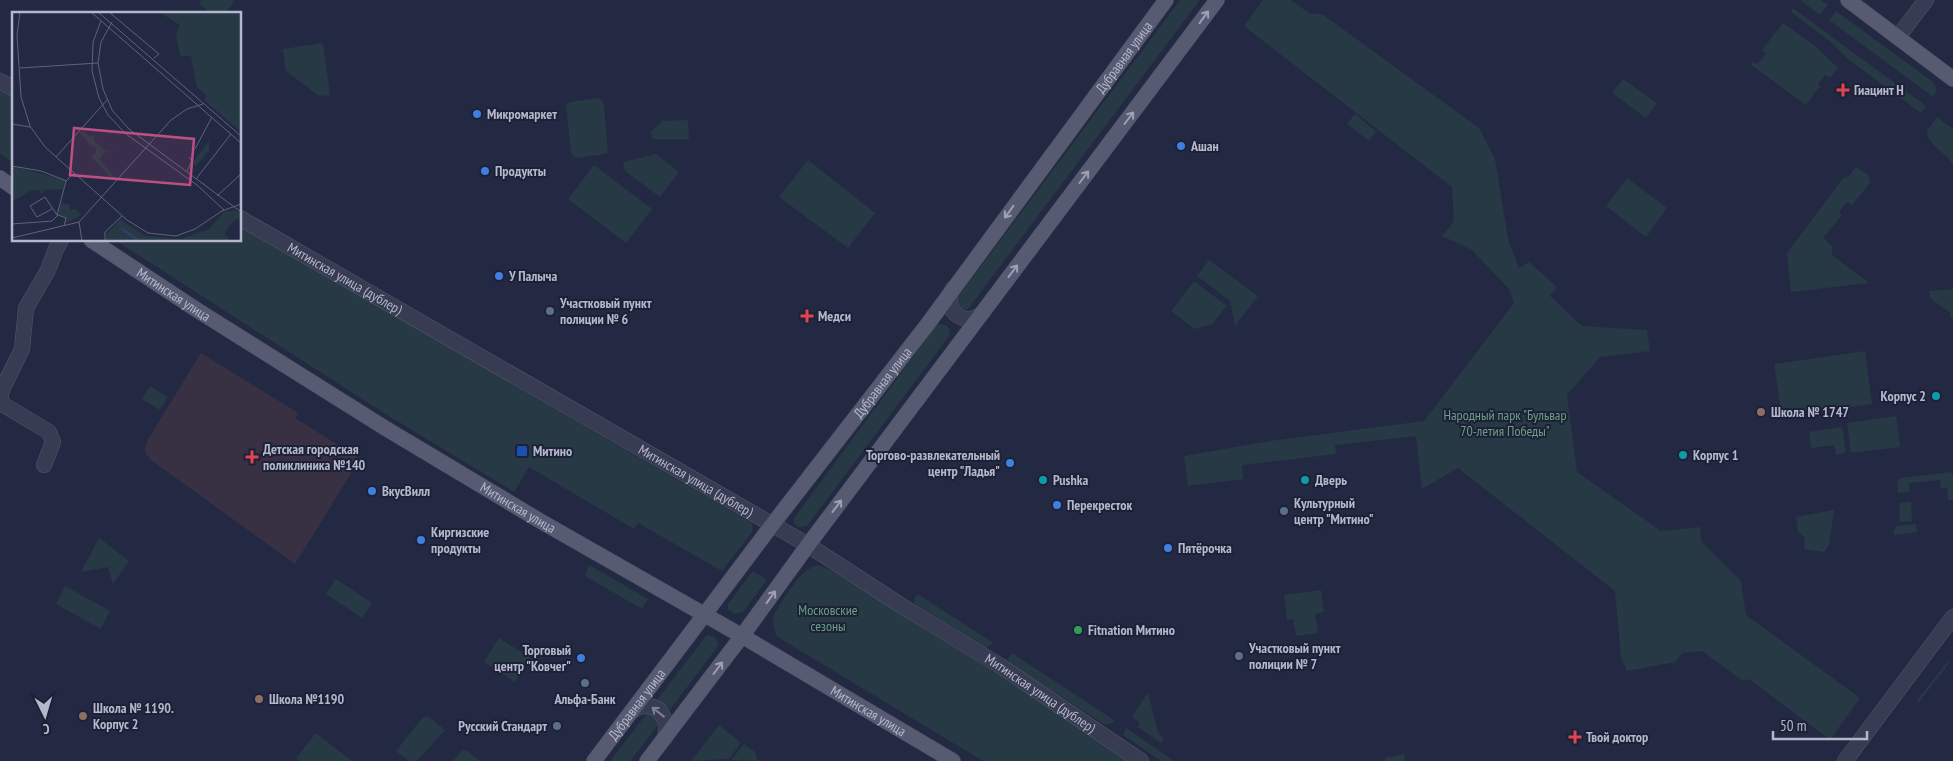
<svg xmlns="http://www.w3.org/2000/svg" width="1953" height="761" font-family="'PT Sans Narrow',sans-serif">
	<rect width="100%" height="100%" fill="#242943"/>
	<path fill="#373143" d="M201 353 298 413 295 418 360 459 295 564 151 460 146 454 145 448 147 441Z"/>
	<path fill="#263944" d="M202 0H233L234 1 225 14H212L199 4Z
		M1180 0H1200L968 309 962 311 955 301Z
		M1263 0H1291L1310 14H1322L1479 128 1495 159 1508 239 1519 268 1529 262 1557 287 1550 296 1582 326 1647 330 1650 351 1600 357 1567 395 1577 472 1661 531 1700 527 1702 542 1741 581 1746 615 1860 698 1830 740 1749 679 1743 681 1702 651 1682 653 1675 662 1627 671 1621 658 1615 591 1458 468 1422 489 1416 436 1335 445 1336 454 1242 465 1243 479 1188 486 1184 456 1270 441 1424 421 1514 303 1509 289 1472 250 1442 236 1454 221 1452 187 1244 26Z
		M1800 0H1821L1828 5 1820 15Z
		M1793 8 1926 106 1921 113 1849 60 1832 43 1791 12Z
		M1836 11 1933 82 1937 90 1933 97 1829 20Z
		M1783 23 1815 46 1838 68 1830 78 1825 75 1818 84 1820 86 1806 105 1751 65 1753 62 1757 64 1766 54 1762 50Z
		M323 43 330 95 319 96 286 71 283 49Z
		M1623 79 1657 103 1646 118 1612 93Z
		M0 90 14 98V163L0 154Z
		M599 98 602 100 604 105 608 152 605 154 577 158 573 156 571 152 566 105 570 102Z
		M1355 114 1376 131 1369 141 1347 124Z
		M1937 117 1953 129V164C1946 153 1927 144 1927 131Z
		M688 120 689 139H652L651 132 662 121Z
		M656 154 679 172 660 197 625 171 623 162Z
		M808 160 875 213 848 248 779 197Z
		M594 165 652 209 626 243 568 199Z
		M1856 167 1868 175 1870 183 1852 205 1847 202 1839 212 1842 215 1823 238 1832 246V255L1869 283 1791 292 1787 253 1844 177 1849 176Z
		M1627 178 1667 208 1646 237 1606 206Z
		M240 226C411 323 580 425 751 522L753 527 752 532 722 571 638 523 634 529 529 467 514 492 384 413 115 240H240Z
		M1209 260 1258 296 1235 326 1230 301 1197 276Z
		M1194 281 1227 306 1212 324 1195 329 1171 311Z
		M1953 289V318L1950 317V313L1930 298 1929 291Z
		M940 324 947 326 950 332 949 336 807 526 798 527 794 523V518L936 326Z
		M1865 351 1872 404 1782 417 1774 364Z
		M150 386 168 397 160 410 142 399Z
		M1896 416 1900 447 1851 453 1847 423Z
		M1842 427 1846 453 1836 455 1834 445 1811 448 1809 432Z
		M1951 472 1953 476V500H1948L1947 488H1941L1940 480 1909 483V492L1898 493 1897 482 1900 478Z
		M1911 502 1912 521 1900 522 1899 503Z
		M1834 510 1829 545 1824 552 1804 549 1805 538 1798 532 1796 517Z
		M1916 524 1917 532 1893 535 1896 526Z
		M99 538 129 561 113 584 108 567 81 572Z
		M589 565 648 599 642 609 585 576Z
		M817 565 831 570 995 672 1128 761H983L781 639 776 635 773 622 774 615C783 599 800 570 817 565Z
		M753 571 767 580 743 612 734 614 728 609V604Z
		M336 579 372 603 362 618 326 594Z
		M65 586 110 611 101 629 56 604Z
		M1321 590 1324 612 1315 614 1318 633 1296 636 1293 619 1287 620 1284 595Z
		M919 595 992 642V644L985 648 915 604 914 600 916 596Z
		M707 635 714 637 718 643V646L669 711 664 704 656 701Z
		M499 638 531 658 515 682 484 662Z
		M1012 653 1114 720 1112 723 1105 725 1009 663 1008 659Z
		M1949 660 1950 662 1919 702 1917 700Z
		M1148 692 1158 732 1164 740 1161 743 1138 727 1140 723 1132 717Z
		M648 712 656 714 659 724 630 761H610Z
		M423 717H429L445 730 417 761H409L396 751Z
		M719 725 741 743 729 759 691 761Z
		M1126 728 1174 761H1161L1123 735Z
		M316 733 352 761H299L296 758Z
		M744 744 755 752 758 761 731 760Z
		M462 750H466L480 761H453Z
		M1404 754 1405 761H1386L1385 758Z"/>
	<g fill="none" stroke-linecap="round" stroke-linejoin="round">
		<defs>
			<g id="minor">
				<path d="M1898 37 1926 0"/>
				<path d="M0 81 14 89"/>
				<path id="s1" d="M240 218 808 545 902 606 999 665 1141 761"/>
				<path d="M953 288C940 311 968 331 984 311"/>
				<path d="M44 465 53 442 49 432 4 405 1 400V392L22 349 26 308 48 270 56 249 61 240"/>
				<path d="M631 712C640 705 650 704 659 710L667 723 665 738"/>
				<path d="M1845 761 1953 617"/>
			</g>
			<g id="major">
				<path d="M1848 0 1953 79"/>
				<path d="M0 178 14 188"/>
				<path id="s2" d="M91 240 197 310 385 428 542 522 742 636 953 761"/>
				<path id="s3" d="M594 761 772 525 927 325 1166 0"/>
				<path d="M647 761 742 636 808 545 1217 0"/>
			</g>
		</defs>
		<use href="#minor" stroke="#53576c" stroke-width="16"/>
		<use href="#major" stroke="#42455b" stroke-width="16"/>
		<use href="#minor" stroke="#383c52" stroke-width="15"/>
		<use href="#major" stroke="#565b72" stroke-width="15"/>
	</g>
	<defs><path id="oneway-shaft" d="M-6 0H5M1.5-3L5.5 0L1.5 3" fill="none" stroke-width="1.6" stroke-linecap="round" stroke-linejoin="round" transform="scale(1.25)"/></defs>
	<g stroke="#9da1b6">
		<use href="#oneway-shaft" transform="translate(1204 17) rotate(-54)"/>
		<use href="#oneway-shaft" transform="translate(1129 118) rotate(-53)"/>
		<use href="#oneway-shaft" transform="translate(1084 177) rotate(-53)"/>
		<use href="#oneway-shaft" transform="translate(1009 212) rotate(126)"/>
		<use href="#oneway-shaft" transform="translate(1013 271) rotate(-53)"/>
		<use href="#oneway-shaft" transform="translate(837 506) rotate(-53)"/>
		<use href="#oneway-shaft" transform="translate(771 597) rotate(-54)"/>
		<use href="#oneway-shaft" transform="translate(718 668) rotate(-53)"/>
	</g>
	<use stroke="#7d8095" href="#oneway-shaft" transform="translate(658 712) rotate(-142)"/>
	<g fill="#e0444e" stroke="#1d2137" stroke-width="2">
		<path d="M1840.5 82.5h5v5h5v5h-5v5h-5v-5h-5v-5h5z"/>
		<path d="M804.5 308.5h5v5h5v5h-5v5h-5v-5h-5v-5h5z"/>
		<path d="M249.5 449.5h5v5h5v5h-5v5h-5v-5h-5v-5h5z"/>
		<path d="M1572.5 729.5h5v5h5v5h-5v5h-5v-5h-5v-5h5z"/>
	</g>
	<g fill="#3f7fe0" stroke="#1d2137" stroke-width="2">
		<circle cx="477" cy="114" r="5"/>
		<circle cx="1181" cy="146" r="5"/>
		<circle cx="485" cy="171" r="5"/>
		<circle cx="499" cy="276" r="5"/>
		<circle cx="1010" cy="463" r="5"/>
		<circle cx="372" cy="491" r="5"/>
		<circle cx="1057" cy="505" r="5"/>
		<circle cx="421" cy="540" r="5"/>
		<circle cx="1168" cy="548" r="5"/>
		<circle cx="581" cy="658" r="5"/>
	</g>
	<g fill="#5c6f8a" stroke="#1d2137" stroke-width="2">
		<circle cx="550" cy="311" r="5"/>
		<circle cx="1284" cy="511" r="5"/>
		<circle cx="1239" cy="656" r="5"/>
		<circle cx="585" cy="683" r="5"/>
		<circle cx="557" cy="726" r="5"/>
	</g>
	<g fill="#0f9aa8" stroke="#1d2137" stroke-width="2">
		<circle cx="1936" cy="396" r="5"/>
		<circle cx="1683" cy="455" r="5"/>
		<circle cx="1043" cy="480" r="5"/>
		<circle cx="1305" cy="480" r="5"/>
	</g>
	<g fill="#8d6e63" stroke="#1d2137" stroke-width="2">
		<circle cx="1761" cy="412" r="5"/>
		<circle cx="259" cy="699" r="5"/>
		<circle cx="83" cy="716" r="5"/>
	</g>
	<rect fill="#1a4fb4" stroke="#1d2137" stroke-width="2" x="516" y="445" width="12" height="12" rx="2.5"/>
	<circle fill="#2e9e5b" stroke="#1d2137" stroke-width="2" cx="1078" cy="630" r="5"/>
	<g text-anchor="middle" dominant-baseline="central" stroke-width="4" stroke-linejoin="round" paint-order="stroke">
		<g font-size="14" fill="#b5b8cc" stroke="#1d2137">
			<text stroke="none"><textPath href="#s3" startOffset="881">Дубравная улица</textPath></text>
			<text stroke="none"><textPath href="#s1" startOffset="121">Митинская улица (дублер)</textPath></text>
			<text stroke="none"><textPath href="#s2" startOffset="99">Митинская улица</textPath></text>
			<text stroke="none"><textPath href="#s3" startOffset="476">Дубравная улица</textPath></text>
			<text stroke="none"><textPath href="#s1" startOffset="526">Митинская улица (дублер)</textPath></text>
			<text stroke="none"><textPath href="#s2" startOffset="504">Митинская улица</textPath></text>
			<text stroke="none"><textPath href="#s1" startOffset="931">Митинская улица (дублер)</textPath></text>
			<text stroke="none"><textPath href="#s3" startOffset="71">Дубравная улица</textPath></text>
			<text stroke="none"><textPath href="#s2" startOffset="909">Митинская улица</textPath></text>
		</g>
		<g font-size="14" font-weight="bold" fill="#b5b8cc" stroke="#1d2137" text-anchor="start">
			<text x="1854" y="90">Гиацинт Н</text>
			<text x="487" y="114">Микромаркет</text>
			<text x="1191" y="146">Ашан</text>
			<text x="495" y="171">Продукты</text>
			<text x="509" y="276">У Палыча</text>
			<text x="560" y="303">Участковый пункт<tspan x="560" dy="16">полиции № 6</tspan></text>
			<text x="818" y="316">Медси</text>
			<text x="1926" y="396" text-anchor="end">Корпус 2</text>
			<text x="1771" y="412">Школа № 1747</text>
			<text x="263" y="449">Детская городская<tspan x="263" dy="16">поликлиника №140</tspan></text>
			<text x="533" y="451">Митино</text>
			<text x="1000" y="455" text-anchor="end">Торгово-развлекательный<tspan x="1000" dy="16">центр "Ладья"</tspan></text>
			<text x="1693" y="455">Корпус 1</text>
			<text x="1053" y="480">Pushka</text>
			<text x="1315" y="480">Дверь</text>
			<text x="382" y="491">ВкусВилл</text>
			<text x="1294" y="503">Культурный<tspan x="1294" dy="16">центр "Митино"</tspan></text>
			<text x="1067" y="505">Перекресток</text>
			<text x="431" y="532">Киргизские<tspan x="431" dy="16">продукты</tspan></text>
			<text x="1178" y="548">Пятёрочка</text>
			<text x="1088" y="630">Fitnation Митино</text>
			<text x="1249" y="648">Участковый пункт<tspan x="1249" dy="16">полиции № 7</tspan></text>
			<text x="571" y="650" text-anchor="end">Торговый<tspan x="571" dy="16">центр "Ковчег"</tspan></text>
			<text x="269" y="699">Школа №1190</text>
			<text x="585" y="699" text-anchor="middle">Альфа-Банк</text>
			<text x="93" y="708">Школа № 1190.<tspan x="93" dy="16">Корпус 2</tspan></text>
			<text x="547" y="726" text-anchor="end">Русский Стандарт</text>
			<text x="1586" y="737">Твой доктор</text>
		</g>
		<g font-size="14" fill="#6a9f83" stroke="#1d2137">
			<text x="1505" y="415">Народный парк "Бульвар<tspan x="1505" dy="16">70-летия Победы"</tspan></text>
			<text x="828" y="610">Московские<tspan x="828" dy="16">сезоны</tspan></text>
		</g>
	</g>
	<g transform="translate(12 12)">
		<rect width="229" height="229" fill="#242943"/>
		<path d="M147 0H229L228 119 192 88 195 84 185 75 179 44H168L164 22 168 13ZM70 118 77 124H82V129L94 139 108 137 93 140 87 147 102 165 100 167 79 144 84 141V136L77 132 68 121ZM197 129V138L184 154 180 151ZM0 154 53 168 51 177 33 178 29 182 27 179 31 178 18 179 0 190ZM49 191 57 192 59 198 64 197 69 203 53 212 55 207 46 202ZM223 198 229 202V208L224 207 216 215 213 222 218 229H94V223L108 207 133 224 169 227 197 217 212 200Z" fill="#263944"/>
		<path fill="none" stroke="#343d69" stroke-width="2.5" d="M109 216 127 229"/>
		<path fill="none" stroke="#5e627a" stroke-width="1" d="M8 0 5 23 9 85 18 114 33 135 115 208 136 221 164 224 183 217 210 199 229 192M79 0 229 131M86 0 229 124M97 0 147 42 142 46M89 9 81 30 80 59 87 86 96 103 114 122 185 173 212 198M100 10 89 30 86 51 91 77 100 98 117 117 229 200M8 56 86 51M0 112 18 115M183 137 200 105M44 145 95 88M0 154 29 159 55 169M175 159 180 149 177 145M184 167 219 122M205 184 229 162M40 197 25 205 18 194 33 185 45 203M45 203 54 169 62 161M46 203 54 206 52 214M67 210 70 229M0 212 40 209 46 203M0 226 67 210 159 108 175 97 191 92M93 229V220L110 204"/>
		<path fill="#bd5083" fill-opacity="0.15" stroke="#bd5083" stroke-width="2.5" d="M62 116 182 127 178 173 58 163Z"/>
		<rect width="229" height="229" fill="none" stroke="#b5b8cc" stroke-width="2.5"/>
	</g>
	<g transform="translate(45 716) rotate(175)" stroke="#1d2137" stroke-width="4" paint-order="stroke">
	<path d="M0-4L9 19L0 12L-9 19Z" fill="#b5b8cc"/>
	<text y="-8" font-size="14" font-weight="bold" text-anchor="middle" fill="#b5b8cc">С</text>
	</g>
	<path d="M1773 731v8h94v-8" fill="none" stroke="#b5b8cc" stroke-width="2.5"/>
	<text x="1780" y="731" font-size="15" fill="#b5b8cc" stroke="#1d2137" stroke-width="4" paint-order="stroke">50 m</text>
</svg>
